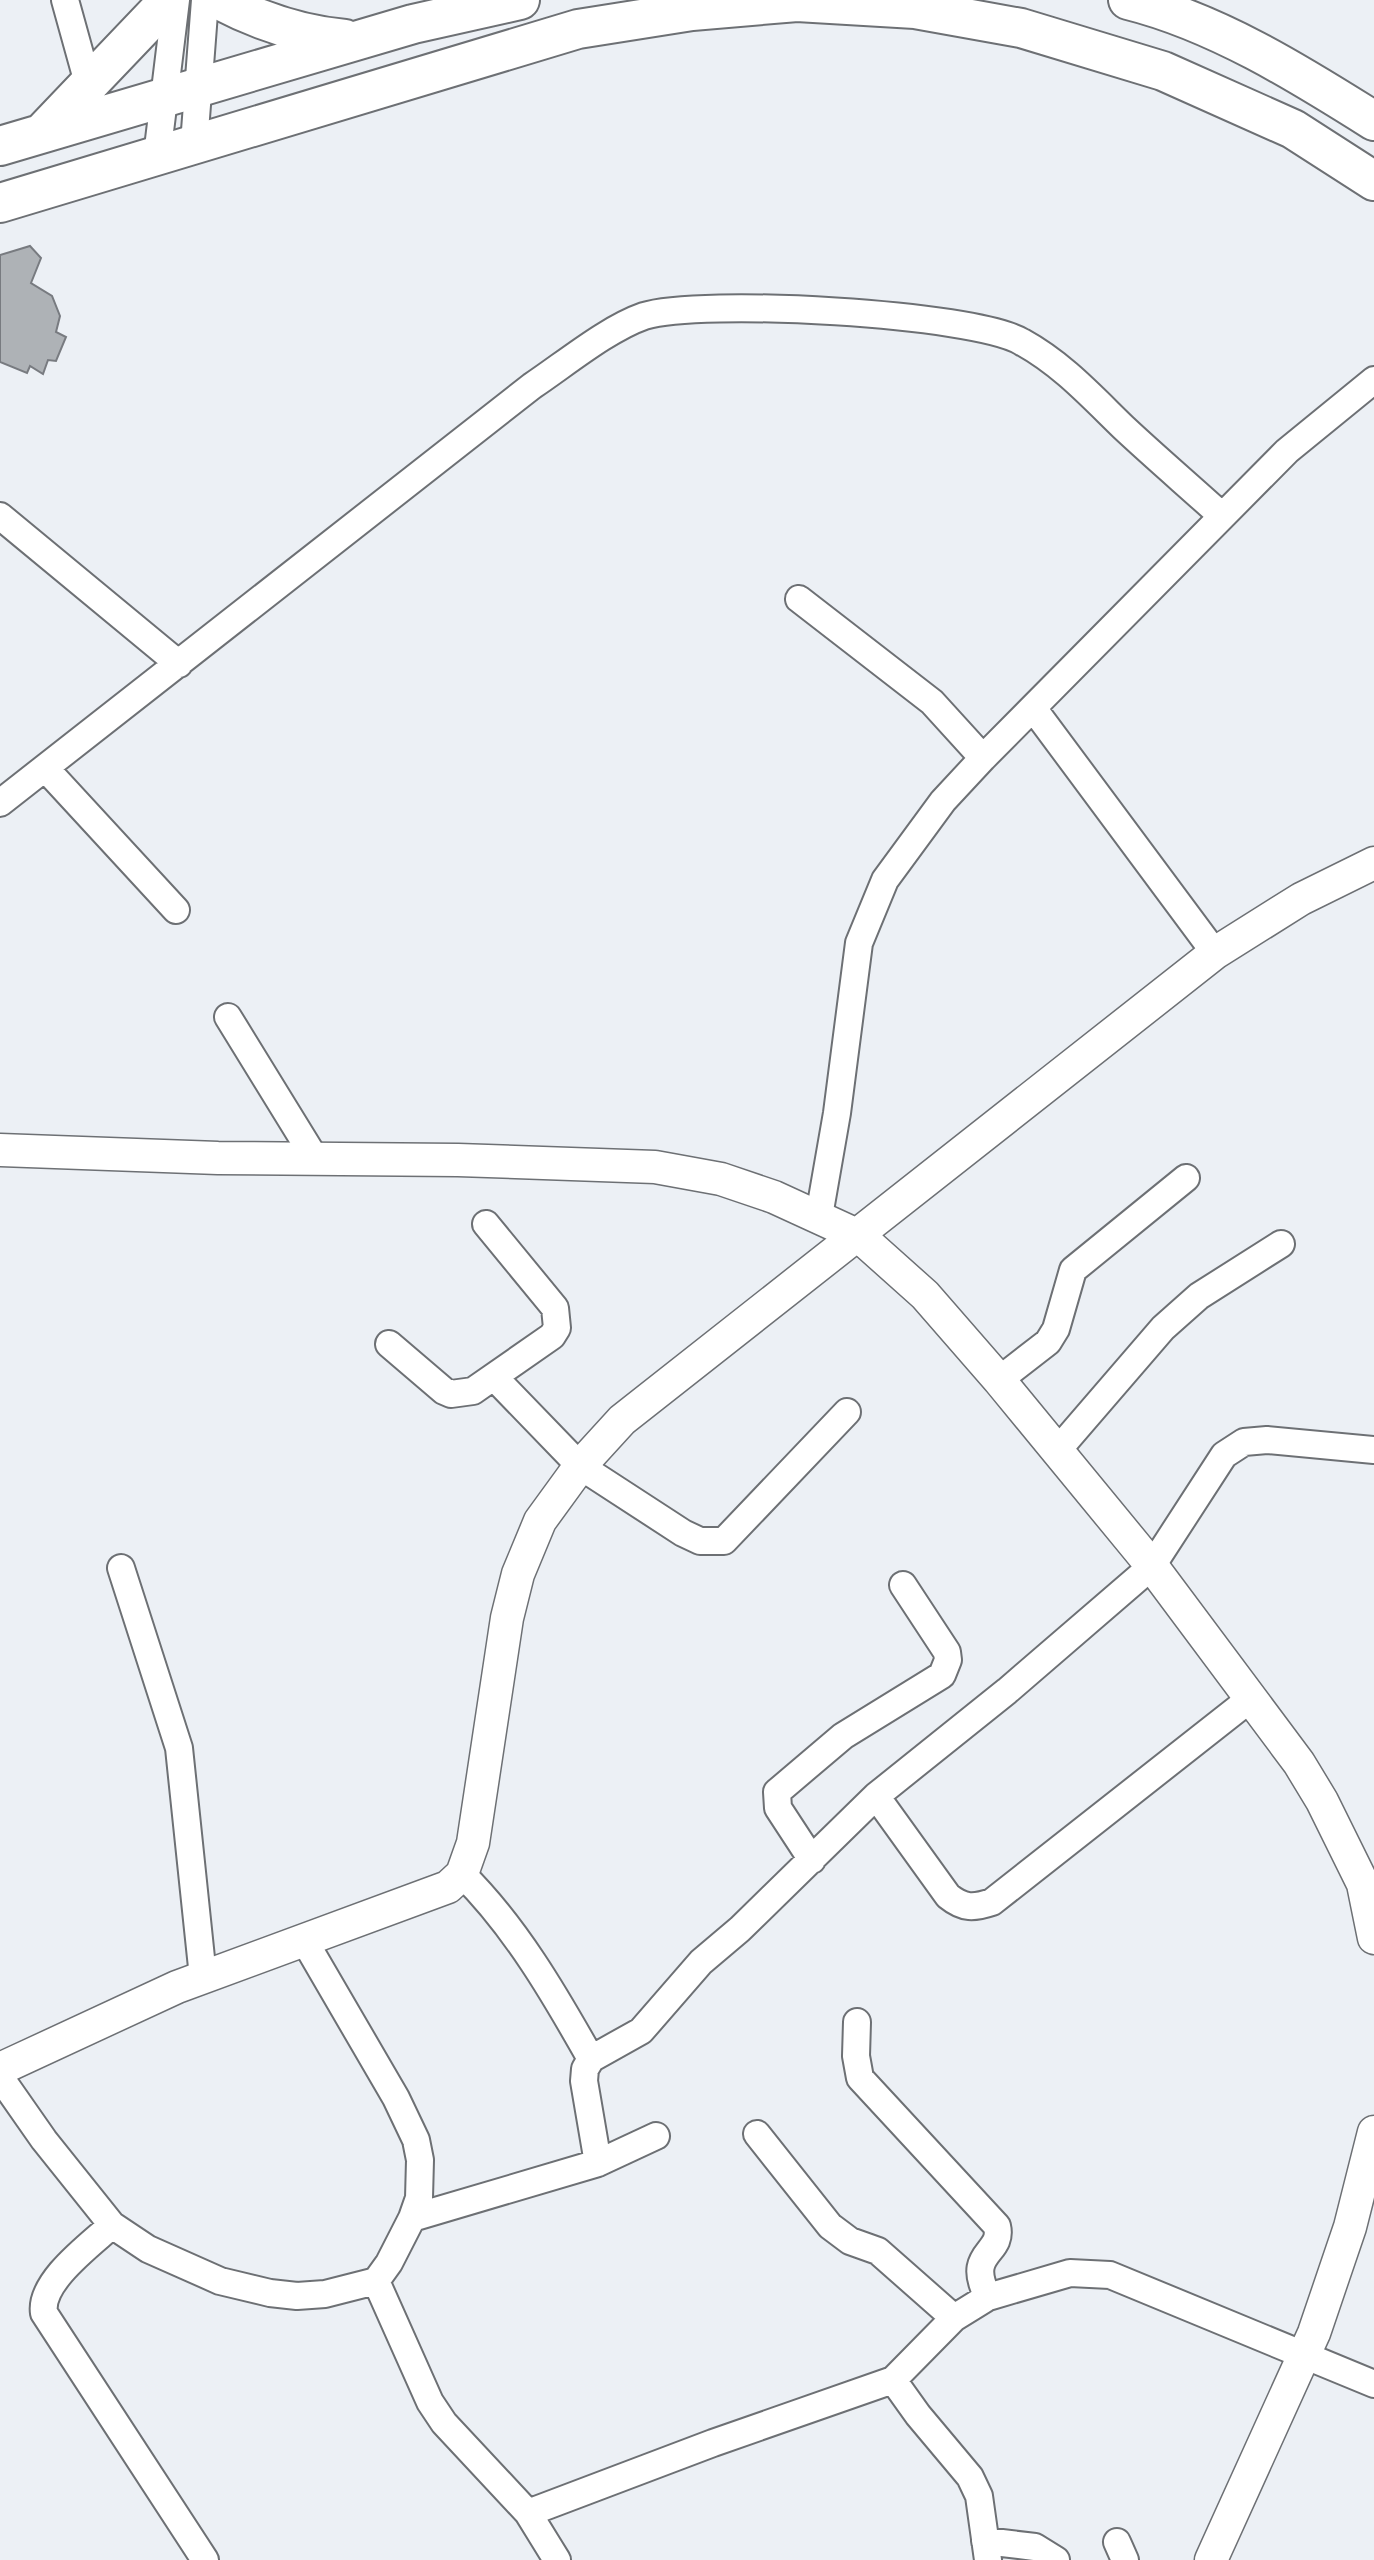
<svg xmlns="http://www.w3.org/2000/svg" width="1374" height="2560" font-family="Raleway,sans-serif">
	<rect width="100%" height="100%" fill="#ecf0f5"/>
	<path fill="#aeb2b6" stroke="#787b80" stroke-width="2" d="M30 246 41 258 31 283 52 296 60 316 56 332 66 337 56 361 48 360 43 374 30 366 27 373 0 362V255Z"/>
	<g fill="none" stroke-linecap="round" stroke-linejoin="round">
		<defs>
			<path id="minor" d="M65 0 88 83
				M194 144 205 0
				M157 156 176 0
				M0 516 179 664
				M799 599 932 702 983 758
				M1033 708 1215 953
				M46 769 176 910
				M0 803 532 386C565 364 607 329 644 316 699 298 974 313 1022 342 1062 364 1091 396 1123 427 1155 457 1189 486 1222 516
				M228 1017 316 1160
				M819 1216 837 1113 859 943 885 880 943 801 983 758 1287 451 1374 380
				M389 1344 444 1391 451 1394 473 1391 552 1336 557 1328 555 1308 486 1224
				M494 1377 580 1466 683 1533 700 1541H724L847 1412
				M999 1380 1048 1342 1056 1329 1073 1270 1186 1178
				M1057 1451 1163 1328 1199 1296 1281 1244
				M121 1568 179 1748 203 1977
				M876 1796 948 1896C964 1909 974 1908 992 1902L1250 1699
				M812 1860 778 1808 777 1792 843 1736 942 1675 948 1660 947 1652 903 1585
				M462 1874C515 1926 555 1995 591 2059
				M857 2022 856 2056 860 2078 997 2226C1004 2255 964 2251 988 2297
				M0 2077 44 2140 112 2225 148 2249 220 2281 270 2293 297 2296 325 2294 376 2281 389 2263 412 2218 419 2198 420 2160 416 2140 396 2098 304 1940
				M757 2134 830 2226 850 2241 878 2251 954 2318
				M598 2163 584 2081 585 2069 591 2059 641 2031 701 1962 740 1929 876 1796 1007 1691 1152 1566 1224 1455 1244 1442 1267 1440 1374 1450
				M412 2218 598 2163 656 2136
				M112 2225C90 2245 39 2282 44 2313L205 2560
				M376 2281 430 2402 444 2423 528 2513 557 2560
				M893 2380 918 2415 970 2477 979 2496 988 2560
				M528 2513 713 2443 893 2380 954 2318 988 2297 1070 2273 1110 2275 1374 2384
				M985 2541 1035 2547 1056 2560
				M1117 2542 1125 2560"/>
			<path id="tertiary" d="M0 1150 218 1158 458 1160 655 1167 721 1179 774 1197 859 1236 925 1295 999 1380 1152 1566 1299 1763 1322 1801 1363 1884 1374 1938
				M0 2069 177 1987 448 1887 462 1874 473 1843 507 1618 518 1574 540 1521 580 1466 622 1420 1215 953 1301 899 1374 863
				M1211 2560 1314 2333 1350 2227 1374 2132"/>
			<path id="primary" d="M219 0C259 21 301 35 345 39
				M1128 0C1216 22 1298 73 1374 121
				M43 132 169 0
				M0 146 413 24 520 0
				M0 203 578 29 692 11 797 2 915 9 1021 28 1163 71 1293 129 1374 181"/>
		</defs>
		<use href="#minor" stroke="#6d7074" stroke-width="30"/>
		<use href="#tertiary" stroke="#6d7074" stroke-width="35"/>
		<use href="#primary" stroke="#6d7074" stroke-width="42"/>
		<use href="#minor" stroke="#fff" stroke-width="26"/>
		<use href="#tertiary" stroke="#fff" stroke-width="32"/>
		<use href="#primary" stroke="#fff" stroke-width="38"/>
	</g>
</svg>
